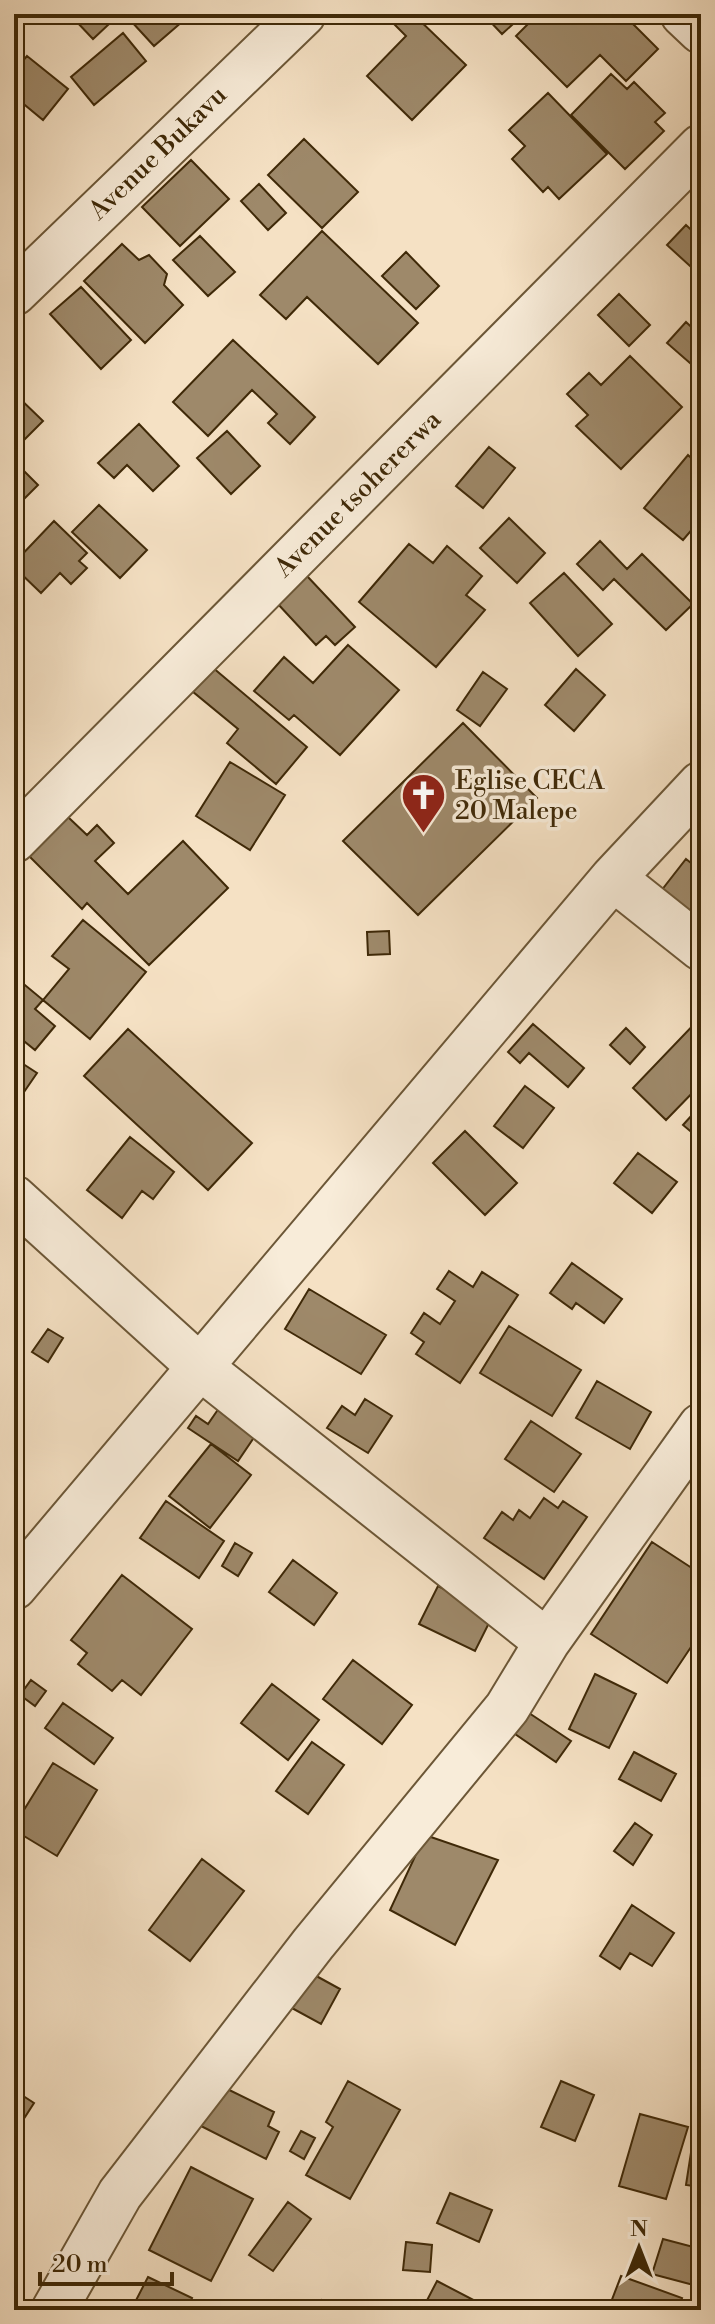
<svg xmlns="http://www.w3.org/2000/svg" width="715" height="2324" font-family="'Libre Bodoni',serif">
	<rect width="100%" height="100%" fill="#f5e1c4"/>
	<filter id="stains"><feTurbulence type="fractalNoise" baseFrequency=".0025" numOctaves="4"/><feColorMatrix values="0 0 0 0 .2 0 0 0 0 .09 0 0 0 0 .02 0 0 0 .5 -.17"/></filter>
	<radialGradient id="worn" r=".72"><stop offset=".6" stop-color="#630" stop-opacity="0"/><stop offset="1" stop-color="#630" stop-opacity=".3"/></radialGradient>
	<path fill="#9e896a" stroke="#3f2908" stroke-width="2" d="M82 14H97L108 25 93 39 75 20Z
		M139 14H189L190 15 154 46 131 21Z
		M396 14H413L466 65 412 120 367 76 406 36 390 20Z
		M483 14H524L502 34Z
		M538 14H623L658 49 626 81 600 55 567 87 516 36Z
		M123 33 146 61 94 105 71 77Z
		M27 56 68 89 43 120 14 96V71Z
		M611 74 627 89 634 82 665 113 655 122 664 131 625 169 571 115Z
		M548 93 607 154 559 199 548 187 543 192 512 159 525 146 509 130Z
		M304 139 358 192 322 228 268 175Z
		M191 160 229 199 180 246 142 207Z
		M259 184 286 213 268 230 241 201Z
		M686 225 701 239V276L667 245Z
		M322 231 418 323 378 364 307 297 286 319 260 295Z
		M200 236 235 272 208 296 173 260Z
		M122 244 139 260 149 255 167 274 164 285 183 305 145 343 84 281Z
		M406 252 439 286 416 309 382 276Z
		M81 287 131 340 101 369 50 314Z
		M619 294 650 325 629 346 598 315Z
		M686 322 701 336V366L698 370 667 343Z
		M233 340 315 417 290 444 268 423 277 414 252 390 208 436 173 402Z
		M630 356 682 407 621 469 576 426 588 415 567 394 589 373 601 385Z
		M14 393 43 421 14 450Z
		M139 424 179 466 153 491 127 465 114 478 98 463Z
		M227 431 260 466 231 494 197 458Z
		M489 447 515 468 483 508 456 486Z
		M688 455 701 467V519L683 540 644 508Z
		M14 461 38 485 14 509Z
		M99 505 147 550 120 578 72 532Z
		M509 518 545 553 517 583 480 548Z
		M54 521 87 553 79 561 87 568 71 584 60 573 41 593 14 567V563Z
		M600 541 627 569 642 554 693 604 666 630 614 579 603 590 577 564Z
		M409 544 433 563 447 546 482 576 466 595 485 610 436 667 359 602Z
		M564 573 612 624 578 656 530 603Z
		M307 576 355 627 335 645 326 636 316 645 277 603Z
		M348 645 399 690 340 755 294 715 289 720 254 691 284 657 313 683Z
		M212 667 307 747 276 784 227 743 238 729 192 691Z
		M576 669 605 695 574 731 545 705Z
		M483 672 507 689 480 726 457 710Z
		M463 723 537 798 418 915 343 841Z
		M230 762 285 795 250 850 196 816Z
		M68 817 87 835 97 825 114 843 95 861 128 894 183 841 228 888 149 965 87 903 82 909 29 856Z
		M686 859 701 871V922L661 891Z
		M83 920 146 972 90 1039 43 1000 69 969 52 956Z
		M389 931 390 954 368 955 367 932Z
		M14 976 43 1000 35 1009 55 1026 35 1050 14 1033Z
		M701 1017V1084L666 1120 633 1088Z
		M533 1024 584 1068 568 1087 529 1053 520 1063 508 1052Z
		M626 1028 645 1047 630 1064 610 1045Z
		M128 1029 252 1143 208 1190 84 1076Z
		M14 1058 37 1073 22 1095 14 1090Z
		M525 1086 554 1108 523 1148 494 1126Z
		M701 1105V1140L683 1125Z
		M465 1131 517 1183 485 1215 433 1163Z
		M130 1137 174 1172 153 1199 142 1191 122 1218 87 1190Z
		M638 1153 677 1182 652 1213 614 1183Z
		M572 1263 622 1299 604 1323 576 1303 572 1309 550 1293Z
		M449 1271 473 1287 482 1272 518 1295 460 1383 416 1354 424 1342 411 1333 424 1313 440 1324 455 1301 437 1289Z
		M309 1289 386 1335 361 1374 285 1329Z
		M509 1326 581 1370 552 1416 480 1373Z
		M48 1329 63 1338 48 1362 32 1352Z
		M597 1381 651 1412 630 1449 576 1418Z
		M365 1399 392 1416 368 1453 327 1428 342 1406 355 1415Z
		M219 1408 257 1433 238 1461 188 1428 196 1416 208 1424Z
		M531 1421 581 1454 554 1492 505 1459Z
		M211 1444 251 1475 210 1528 169 1496Z
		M544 1498 558 1508 563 1501 587 1517 544 1579 484 1538 502 1512 513 1520 519 1510 530 1518Z
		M166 1501 224 1541 199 1578 140 1538Z
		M652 1542 701 1574V1632L667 1683 591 1634Z
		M235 1543 252 1553 238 1576 222 1566Z
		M293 1560 337 1593 314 1625 269 1592Z
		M122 1575 192 1629 141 1695 122 1680 112 1691 78 1664 87 1653 71 1640Z
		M438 1586 494 1613 475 1651 419 1624Z
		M353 1660 412 1705 382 1744 323 1699Z
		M595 1674 636 1694 609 1748 569 1729Z
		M31 1680 46 1691 35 1706 20 1695Z
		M272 1684 319 1720 288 1760 241 1723Z
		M63 1703 113 1738 94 1764 45 1728Z
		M529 1713 571 1741 556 1762 515 1734Z
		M312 1742 344 1765 308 1814 276 1791Z
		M634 1752 676 1774 661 1801 619 1779Z
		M53 1763 97 1790 57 1856 14 1830V1826Z
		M635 1823 652 1835 633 1865 614 1851Z
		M425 1835 498 1860 455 1945 390 1910Z
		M202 1859 244 1891 190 1961 149 1930Z
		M632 1905 674 1933 652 1966 630 1953 620 1969 600 1956Z
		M309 1972 340 1989 321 2024 290 2007Z
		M348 2081 400 2110 350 2199 306 2175 333 2127 326 2122Z
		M561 2081 594 2095 575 2141 541 2127Z
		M217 2084 274 2112 268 2126 279 2132 266 2159 197 2124Z
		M14 2090 34 2103 14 2134Z
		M640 2114 688 2127 666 2199 619 2186Z
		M301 2131 315 2138 304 2159 290 2151Z
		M692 2146 701 2147V2187L686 2185Z
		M191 2167 253 2199 211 2281 149 2250Z
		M450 2193 492 2210 479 2242 437 2223Z
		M288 2202 311 2219 273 2271 249 2255Z
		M663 2239 701 2249V2287L652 2274Z
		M406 2242 432 2245 430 2272 403 2270Z
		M621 2276 682 2298 677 2310H608Z
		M148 2277 192 2298 186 2310H131Z
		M437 2281 485 2306 483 2310H422Z
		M322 2300 343 2310H317Z"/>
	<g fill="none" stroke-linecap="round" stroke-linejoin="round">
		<defs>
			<path id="minor" d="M683 14 701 31
				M14 293 303 14
				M14 840 701 147
				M613 878 701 948
				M14 1198 200 1367 547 1642
				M14 1587 613 878 701 784
				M54 2310 120 2194 313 1944 507 1708 547 1642 701 1426"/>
		</defs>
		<use href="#minor" stroke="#6c5737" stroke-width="48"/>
		<use href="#minor" stroke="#f8ecd9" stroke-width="44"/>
	</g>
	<defs>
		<symbol id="church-pin" viewBox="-11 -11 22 30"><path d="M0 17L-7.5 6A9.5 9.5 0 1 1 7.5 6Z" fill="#8f2418" stroke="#f8ecd9"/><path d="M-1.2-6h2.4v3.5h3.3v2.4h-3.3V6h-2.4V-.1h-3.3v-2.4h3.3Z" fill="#fff"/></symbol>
	</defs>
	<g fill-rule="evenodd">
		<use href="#church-pin" x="398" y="770" width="51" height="69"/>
	</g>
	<g text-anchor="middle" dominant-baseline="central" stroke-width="7" stroke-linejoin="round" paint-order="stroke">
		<g font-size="26" fill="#3f2908" stroke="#f8ecd9">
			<text transform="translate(158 153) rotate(-44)">Avenue Bukavu</text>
			<text transform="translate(358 494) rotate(-45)">Avenue tsohererwa</text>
		</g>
		<g font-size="26" fill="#3f2908" stroke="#f8ecd9" text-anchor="start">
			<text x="455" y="781">Eglise CECA<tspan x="455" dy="30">20 Malepe</tspan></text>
		</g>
	</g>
	<rect width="715" height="2324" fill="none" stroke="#f5e1c4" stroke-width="48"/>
	<rect x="16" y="16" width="683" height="2292" fill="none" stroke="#3f2908" stroke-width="4"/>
	<rect x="24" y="24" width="667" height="2276" fill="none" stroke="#3f2908" stroke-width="2"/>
	<g transform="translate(639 2248)" stroke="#f8ecd9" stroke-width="6" paint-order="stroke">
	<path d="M0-6L14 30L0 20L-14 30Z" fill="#3f2908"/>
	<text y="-12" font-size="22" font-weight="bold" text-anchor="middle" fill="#3f2908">N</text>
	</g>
	<path d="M40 2272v12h132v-12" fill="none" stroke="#3f2908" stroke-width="4"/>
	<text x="52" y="2272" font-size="24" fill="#3f2908" stroke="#f8ecd9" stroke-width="6" paint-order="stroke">20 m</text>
	<rect width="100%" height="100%" filter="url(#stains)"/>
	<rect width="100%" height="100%" fill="url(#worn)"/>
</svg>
